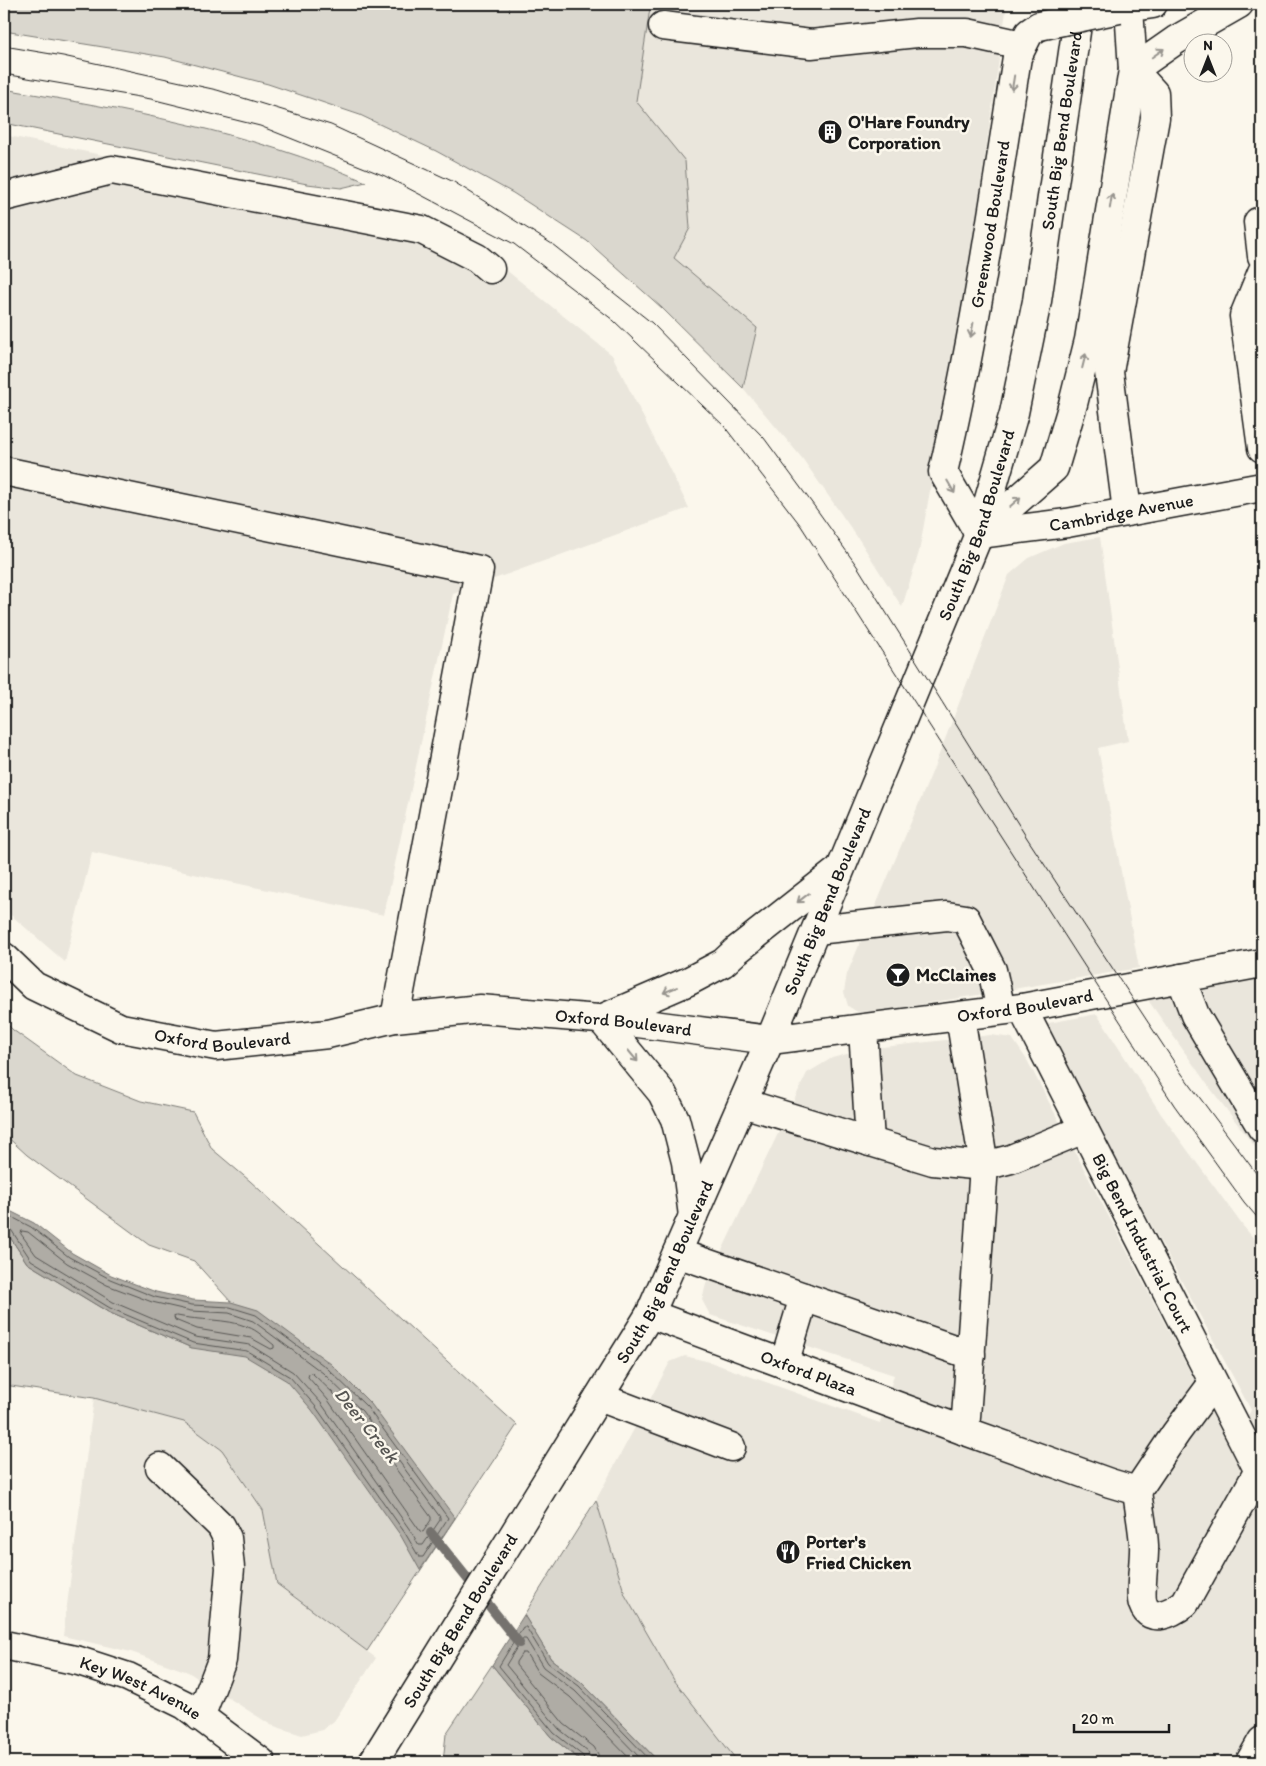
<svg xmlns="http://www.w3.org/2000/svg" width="1266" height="1766" font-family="Itim,sans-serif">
	<rect width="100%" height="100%" fill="#fbf7ec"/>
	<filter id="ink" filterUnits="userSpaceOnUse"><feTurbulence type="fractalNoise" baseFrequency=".02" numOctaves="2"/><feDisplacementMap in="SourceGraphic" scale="10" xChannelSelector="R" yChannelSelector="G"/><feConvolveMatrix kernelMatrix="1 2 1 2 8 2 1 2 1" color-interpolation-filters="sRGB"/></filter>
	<g filter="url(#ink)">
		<path fill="#eae6dc" d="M697 4H1007L971 254 940 435 919 552 902 607 860 541 802 458 743 388 756 328 673 258 690 227 636 101 650 8Z
			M4 135 415 219 496 262 612 355 689 508 453 594 384 915 92 852 65 962 4 909Z
			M1100 537 1128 741 1098 748 1139 968 875 1012 859 1013 848 1006 844 992 847 974 933 770 1009 575 1029 558 1064 543Z
			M1262 979V1156L1207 1084 1148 1000Z
			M1097 1014 1161 1114 1243 1226 1262 1248V1762H738L674 1680 625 1595 596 1500 670 1362 685 1356 710 1362 880 1423 894 1375 710 1315 702 1300 706 1284 807 1073 832 1058 865 1049 991 1035 1012 1038 1027 1060 1187 1366 1232 1445 1251 1410 1043 1024Z
			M94 1398 184 1422 222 1450 263 1510 277 1584 376 1658 334 1721 322 1730 302 1735 271 1725 188 1672 131 1652 63 1636Z"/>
		<path fill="#dad7ce" stroke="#7b7a75" d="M4 4H407L536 8H650L636 101 685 161 690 228 674 258 757 328 743 388 662 308 587 241 513 193 436 151 360 115 268 84 165 57 4 31Z
			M4 89C127 110 251 132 366 182L341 188 307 184 4 123Z
			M4 1021 13 1030 77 1076 141 1101 193 1112 212 1149 250 1181 517 1425 367 1651 277 1584 263 1510 222 1450 184 1422 94 1398 4 1385V1228L27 1263 108 1312 192 1348 231 1302 194 1261 149 1245 27 1155 4 1134Z
			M596 1500 625 1595 674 1680 738 1762H659L582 1683 551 1659 524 1615Z
			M492 1665 551 1737 583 1762H443L446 1734Z"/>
		<path fill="#afaca5" stroke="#74726e" d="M4 1208 34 1223 72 1253 111 1275 156 1292 193 1300 231 1302 258 1310 331 1364 371 1404 455 1518 420 1570 401 1536 312 1410 287 1381 245 1356 192 1348 108 1312 27 1263 4 1228Z
			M524 1615 551 1659 582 1683 659 1762H583L551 1737 492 1665Z"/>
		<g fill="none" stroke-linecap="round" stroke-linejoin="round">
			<path stroke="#575653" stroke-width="1" d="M4 1213 31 1227 69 1257 110 1279 155 1297 192 1305 230 1307 256 1315 327 1368 367 1407 448 1518 423 1557H419L405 1533 316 1407 290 1377 247 1351 193 1343 110 1308 31 1260 10 1228 4 1226
				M22 1231 28 1232 67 1263 107 1285 152 1302 191 1311 229 1313 253 1321 323 1373 362 1411 440 1517V1520L423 1545H419L410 1530 321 1403 293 1372 250 1345 195 1337 113 1302 36 1255 21 1234Z
				M177 1316C200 1321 225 1318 248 1327 257 1330 266 1339 274 1345V1348L271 1349 251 1338 197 1329 175 1320 174 1317Z
				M312 1373 357 1416 431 1517V1520L423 1532 420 1531 328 1400 308 1377 309 1374Z
				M585 1762 583 1756 554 1733 499 1666 523 1627H526L548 1663 579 1686 652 1762
				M591 1762 588 1752 559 1729 506 1665 522 1639H526L543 1667 575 1691 644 1762
				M599 1762 598 1754 594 1747 564 1724 516 1665V1662L522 1653H526L538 1673 570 1697 633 1762"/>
			<path stroke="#74726e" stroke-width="10" d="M431 1533 519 1643"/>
			<defs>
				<g id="minor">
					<path d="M1119 9 1153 4"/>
					<path d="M663 26 811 44 917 33H967L1022 45"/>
					<path d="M4 197 112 170 422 230 477 258 490 269"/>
					<path d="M1258 222 1262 256"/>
					<path d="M1262 272 1244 316 1262 448"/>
					<path d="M4 471 479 570 395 1018"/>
					<path d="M1127 511 1109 372 1155 118 1154 93 1133 70 1129 8"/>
					<path d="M979 534 1054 468 1073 404 1089 340 1133 70 1176 40 1239 4"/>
					<path id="s1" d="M979 534 943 472C975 336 995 196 1017 57L1029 33 1039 26"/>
					<path id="s2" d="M979 534 1067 523 1262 487"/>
					<path d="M816 930 947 916 966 919 992 970 1001 1010"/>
					<path id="s3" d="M4 957 34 986 121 1028 216 1046 328 1034 395 1018 480 1009 622 1021 770 1040 1022 1008 1262 963"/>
					<path d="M1181 978 1195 1015 1262 1128"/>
					<path id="s4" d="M1022 1008 1262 1477"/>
					<path d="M960 1016 984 1166 965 1431"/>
					<path d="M863 1029 870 1142"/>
					<path d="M743 1103 933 1161 984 1166 1011 1159 1084 1129"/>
					<path d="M677 1253 971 1355"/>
					<path id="s5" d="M650 1314 965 1431 1110 1483 1137 1491 1176 1433 1213 1383"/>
					<path d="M784 1364 804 1297"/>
					<path d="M599 1397 731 1447"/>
					<path d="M160 1467 221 1526 227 1538 230 1568 222 1660 200 1717"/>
					<path d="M1137 1491C1139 1509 1143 1527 1144 1545 1145 1558 1139 1594 1143 1604 1150 1625 1173 1612 1185 1603L1258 1472"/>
					<path id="s6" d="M4 1645 79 1661 128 1677 185 1705 261 1762"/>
					<path d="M1250 1762 1262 1741"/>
				</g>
				<g id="major">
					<path d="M693 1216 686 1162 675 1119 662 1093 601 1019 689 981 723 963 737 950 840 869"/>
					<path id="s7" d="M373 1762 650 1314 770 1040 979 534 1014 413 1037 301 1080 4"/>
				</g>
			</defs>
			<use href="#minor" stroke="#1c1c1c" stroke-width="31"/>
			<use href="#major" stroke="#1c1c1c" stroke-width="31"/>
			<use href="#minor" stroke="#fbf7ec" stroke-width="28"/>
			<use href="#major" stroke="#fbf7ec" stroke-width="28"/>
			<path stroke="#1c1c1c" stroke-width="1" d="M4 46 63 56 217 90 331 125 454 182 552 244 652 323 764 438 820 514 859 569 1027 838 1182 1074 1262 1181
				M4 74 151 99 260 126 385 176 514 244 613 320 724 426 801 526 1174 1105 1244 1202 1262 1223"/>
			<defs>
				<path id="minor-bridge" d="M1039 26 1119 9"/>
			</defs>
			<use href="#minor-bridge" stroke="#1c1c1c" stroke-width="31" stroke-linecap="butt"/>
			<use href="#minor-bridge" stroke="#fbf7ec" stroke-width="28"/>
		</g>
		<defs><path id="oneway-shaft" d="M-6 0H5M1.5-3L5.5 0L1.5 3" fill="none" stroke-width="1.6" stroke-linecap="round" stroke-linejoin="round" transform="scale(1.25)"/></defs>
		<g stroke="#97948e">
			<use href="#oneway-shaft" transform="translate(1158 53) rotate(-35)"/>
			<use href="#oneway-shaft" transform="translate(1013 83) rotate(99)"/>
			<use href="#oneway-shaft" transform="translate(1111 201) rotate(-81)"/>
			<use href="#oneway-shaft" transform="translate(972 330) rotate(101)"/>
			<use href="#oneway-shaft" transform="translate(1084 361) rotate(-76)"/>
			<use href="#oneway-shaft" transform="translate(951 487) rotate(60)"/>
			<use href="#oneway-shaft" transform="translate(1015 502) rotate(-41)"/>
			<use href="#oneway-shaft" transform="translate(803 898) rotate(142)"/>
			<use href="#oneway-shaft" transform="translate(670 990) rotate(157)"/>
			<use href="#oneway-shaft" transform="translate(633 1056) rotate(50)"/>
		</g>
	</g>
	<defs>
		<symbol id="building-disc" viewBox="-11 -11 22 22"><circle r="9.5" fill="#1c1c1c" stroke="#fbf7ec"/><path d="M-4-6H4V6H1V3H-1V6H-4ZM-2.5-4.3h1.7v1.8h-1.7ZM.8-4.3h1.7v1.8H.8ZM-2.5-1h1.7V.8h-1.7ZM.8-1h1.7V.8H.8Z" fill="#fff"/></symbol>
		<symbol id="bar-disc" viewBox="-11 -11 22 22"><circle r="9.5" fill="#1c1c1c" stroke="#fbf7ec"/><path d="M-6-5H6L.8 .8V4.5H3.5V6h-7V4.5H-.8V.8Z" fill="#fff"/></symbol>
		<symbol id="restaurant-disc" viewBox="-11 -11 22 22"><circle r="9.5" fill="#1c1c1c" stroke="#fbf7ec"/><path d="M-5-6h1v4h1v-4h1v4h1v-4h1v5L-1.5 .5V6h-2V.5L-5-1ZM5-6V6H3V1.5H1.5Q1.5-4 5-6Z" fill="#fff"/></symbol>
	</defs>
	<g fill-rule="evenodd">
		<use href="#building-disc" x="816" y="118" width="28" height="28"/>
		<use href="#bar-disc" x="884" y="961" width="28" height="28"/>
		<use href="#restaurant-disc" x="774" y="1538" width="28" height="28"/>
	</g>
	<g text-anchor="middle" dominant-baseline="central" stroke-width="5" stroke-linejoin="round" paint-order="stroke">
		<g font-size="18" font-weight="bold" fill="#1c1c1c" stroke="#fbf7ec" text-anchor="start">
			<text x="848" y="122">O'Hare Foundry<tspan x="848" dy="21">Corporation</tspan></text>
			<text x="916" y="975">McClaines</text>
			<text x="806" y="1542">Porter's<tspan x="806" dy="21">Fried Chicken</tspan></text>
		</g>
		<g font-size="18" fill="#1c1c1c" stroke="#fbf7ec">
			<text stroke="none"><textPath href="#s7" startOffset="1786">South Big Bend Boulevard</textPath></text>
			<text stroke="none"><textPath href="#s1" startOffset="324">Greenwood Boulevard</textPath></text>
			<text stroke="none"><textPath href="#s2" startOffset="144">Cambridge Avenue</textPath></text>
			<text stroke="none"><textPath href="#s7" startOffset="1381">South Big Bend Boulevard</textPath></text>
			<text stroke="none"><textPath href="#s7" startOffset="976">South Big Bend Boulevard</textPath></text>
			<text stroke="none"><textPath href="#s3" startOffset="1051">Oxford Boulevard</textPath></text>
			<text stroke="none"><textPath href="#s3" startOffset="646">Oxford Boulevard</textPath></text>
			<text stroke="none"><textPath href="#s3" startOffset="241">Oxford Boulevard</textPath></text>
			<text stroke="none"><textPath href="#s4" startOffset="264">Big Bend Industrial Court</textPath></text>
			<text stroke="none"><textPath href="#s7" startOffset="571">South Big Bend Boulevard</textPath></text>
			<text stroke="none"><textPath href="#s5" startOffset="169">Oxford Plaza</textPath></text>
			<text stroke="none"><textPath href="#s7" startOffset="166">South Big Bend Boulevard</textPath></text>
			<text stroke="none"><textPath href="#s6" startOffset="144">Key West Avenue</textPath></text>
		</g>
		<g font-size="19" font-style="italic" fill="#575653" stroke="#fbf7ec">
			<text transform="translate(367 1425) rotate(51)">Deer Creek</text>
		</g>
	</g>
	<rect width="1266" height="1766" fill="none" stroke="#fbf7ec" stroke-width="20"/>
	<rect x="10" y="10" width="1246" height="1746" fill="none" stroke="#1c1c1c" stroke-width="2" filter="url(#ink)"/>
	<g transform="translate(1208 58)"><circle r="24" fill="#fbf7ec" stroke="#a29f99"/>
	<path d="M0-4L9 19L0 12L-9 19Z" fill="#1c1c1c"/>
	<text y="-8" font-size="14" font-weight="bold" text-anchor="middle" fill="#1c1c1c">N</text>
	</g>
	<path d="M1074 1724v8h95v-8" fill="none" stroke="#1c1c1c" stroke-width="2.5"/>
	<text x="1081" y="1724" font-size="15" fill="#1c1c1c" stroke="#fbf7ec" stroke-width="4" paint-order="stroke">20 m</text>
</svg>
